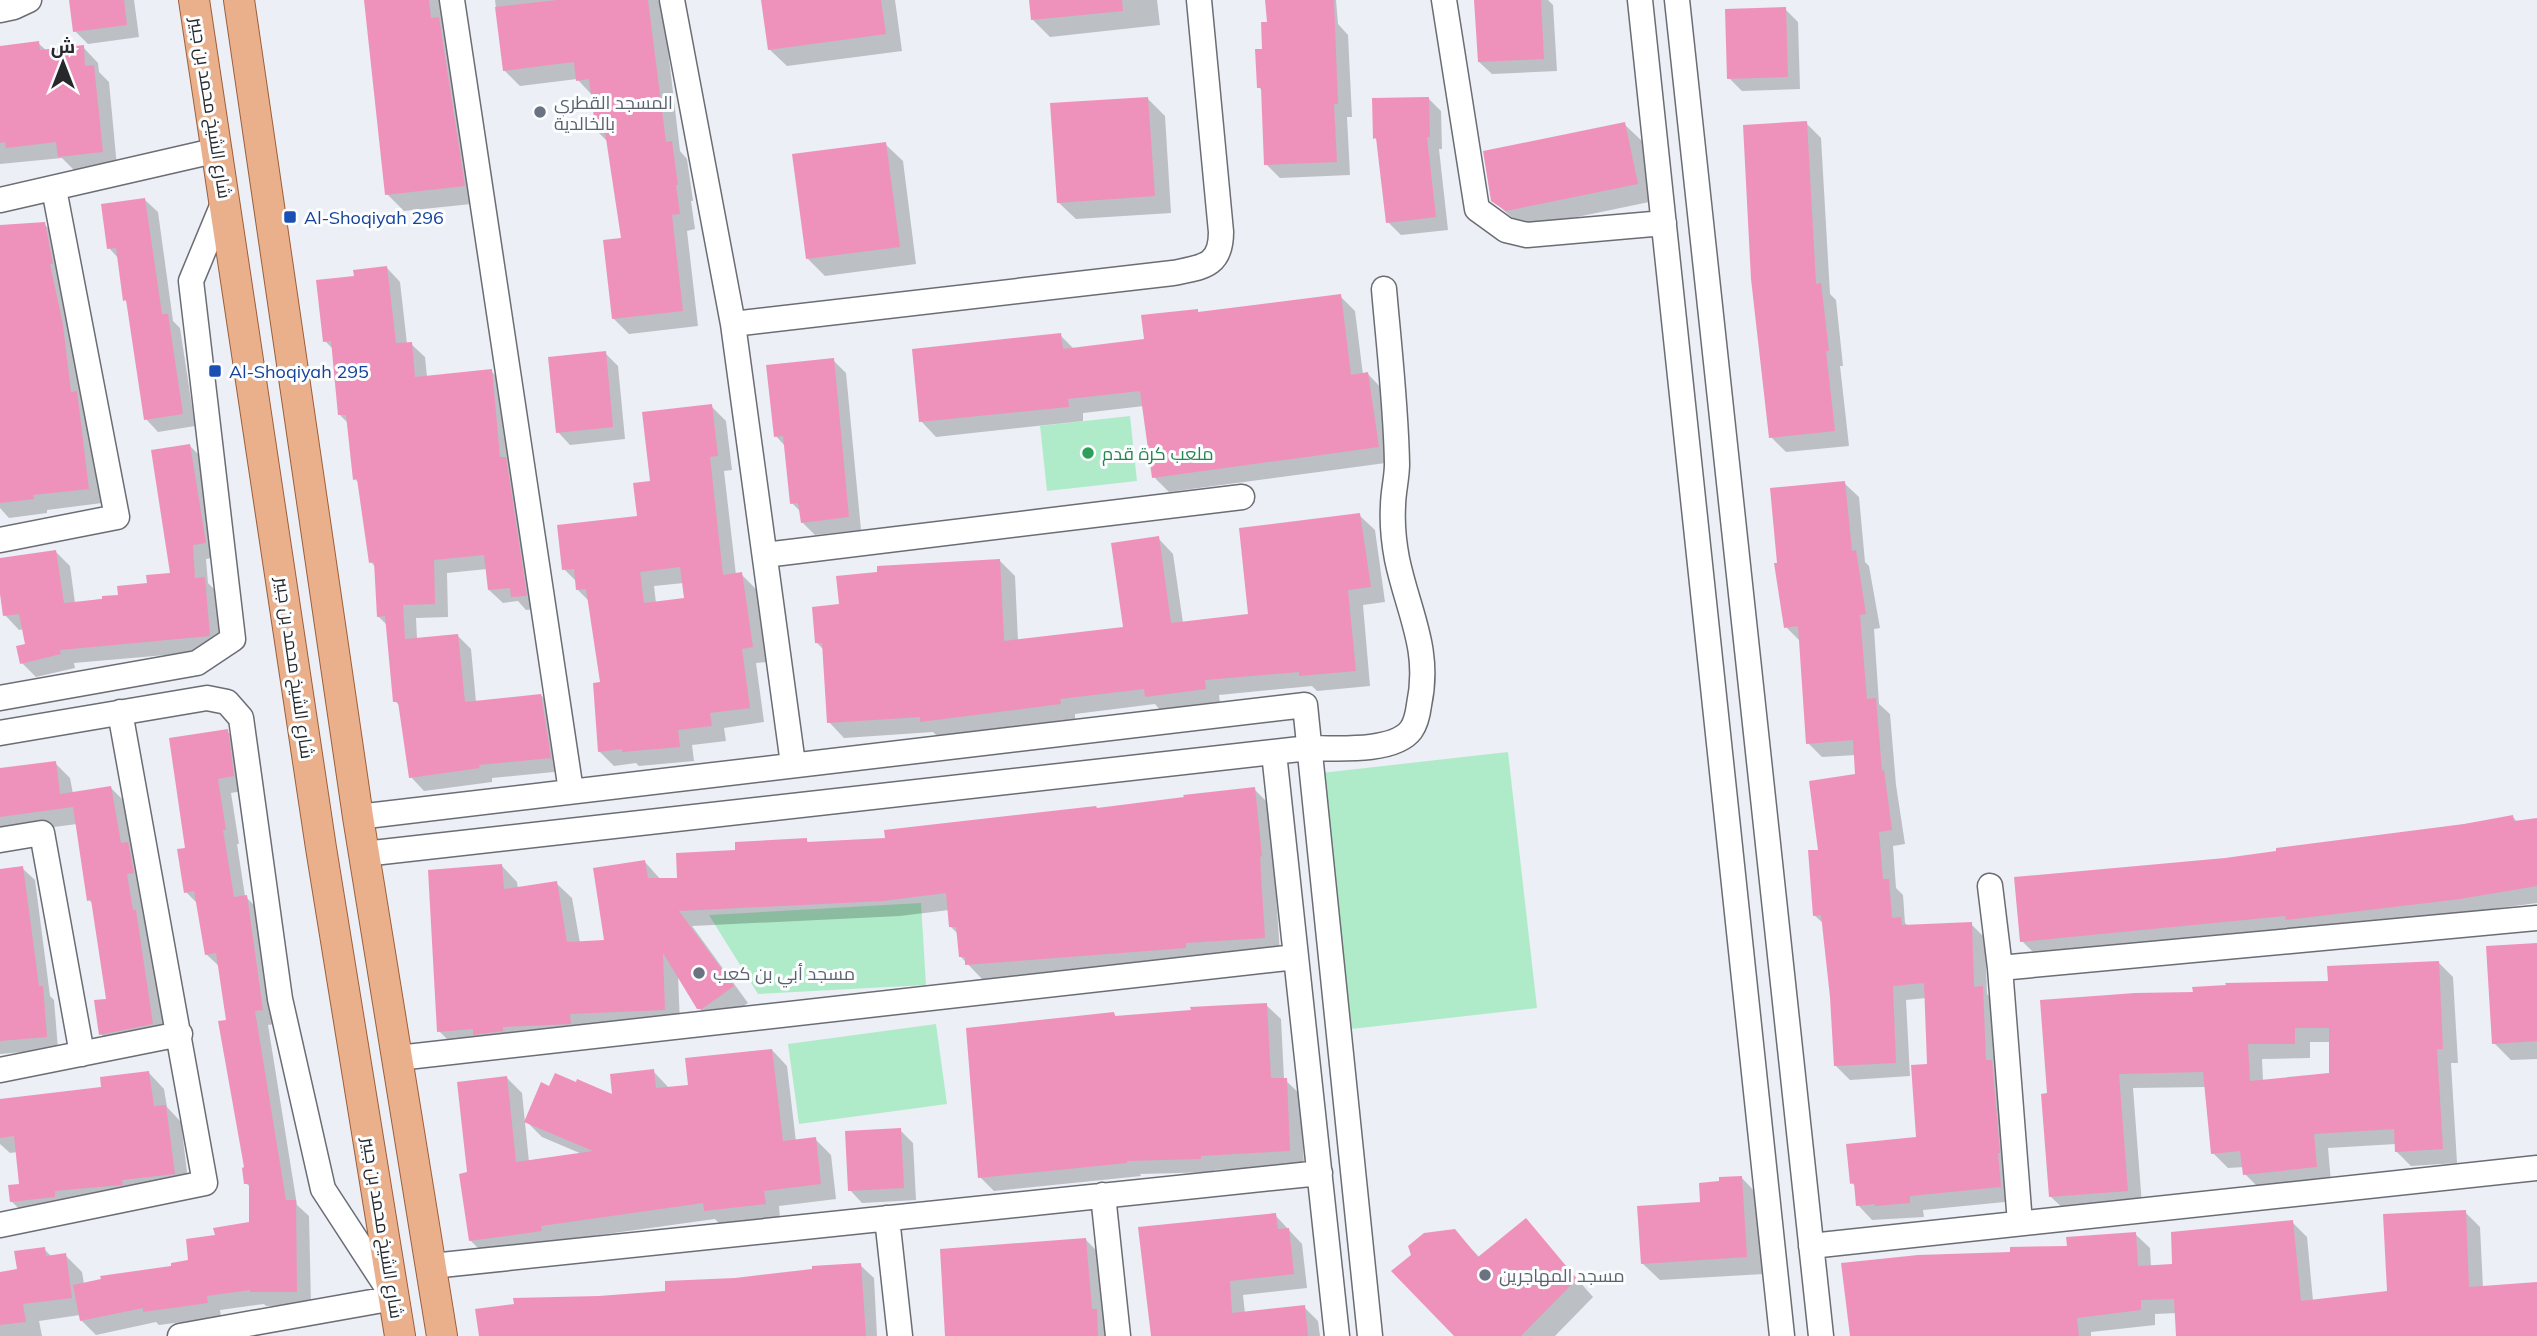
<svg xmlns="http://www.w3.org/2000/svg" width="2537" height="1336" font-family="Mulish,Cairo,sans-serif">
	<rect width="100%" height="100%" fill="#eceff6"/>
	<path fill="#b0ebc9" d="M1130 416 1137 481 1047 491 1040 426Z
		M1508 752 1537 1008 1351 1029 1321 773Z
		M921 903 926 985 758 994 709 915Z
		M936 1024 947 1104 799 1124 788 1044Z"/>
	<path fill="#0003" fill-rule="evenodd" d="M71 0H134L139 37 88 44 75 31Z
		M366 0H444L481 203 404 211 387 194Z
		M495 0H658L663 8 680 151 687 159 693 201H691L695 229 687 231 698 326 629 334 613 318 623 239 609 143 598 132 593 96 577 79 520 86 504 70Z
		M762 0H895L902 51 787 66 769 49Z
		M1031 0H1157L1160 25 1050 37 1033 20Z
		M1266 0H1336L1338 24 1348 35 1352 117H1347L1350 175 1280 178 1266 164 1263 92 1259 87 1269 23Z
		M1476 0H1548L1553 5 1557 71 1492 74 1479 62Z
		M1785 9 1798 22 1800 89 1742 91 1729 78Z
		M38 43 47 51 83 47 98 63 99 72 109 82 117 167 75 171 62 158 0 164V47Z
		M1428 98 1441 111 1442 149H1439L1448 230 1401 235 1388 222 1379 142 1375 138Z
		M1148 99 1165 116 1171 213 1076 219 1058 202Z
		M1806 123 1821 138 1830 294 1836 300 1843 366H1840L1849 446 1786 452 1771 437Z
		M1624 124 1642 141 1654 201 1524 228 1492 200Z
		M885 144 903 161 916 264 825 276 807 258Z
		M145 200 158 212 173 321 180 328 195 426 158 432 146 419 129 304 125 300 119 259 109 248Z
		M44 224 59 238 102 503 47 510V513L9 518 0 508V226Z
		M387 268 400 282 407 344H411L425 357 427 377 491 371 505 385 539 609 526 610 518 601 503 603 489 590 487 569 447 573 448 617 416 618 417 639 458 636 471 649 476 702 541 695 554 709 564 771 492 778V782L424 791 411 777 401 707 395 701 388 626 378 616 376 568 371 562 360 484 355 479 349 424 340 415 333 349 325 341 355 277Z
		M1340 296 1355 311 1363 375 1368 374 1383 390 1393 462 1169 492 1154 477 1144 406 1083 413V421L936 437 921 421 1060 335 1074 349 1146 341 1197 311 1200 313Z
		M605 353 618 366 625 439 570 445 558 432Z
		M833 360 846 373 861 530 815 535 802 522 801 512 792 503 785 446 776 436Z
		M711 406 726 421 732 470 724 471 736 575 741 574 756 589 767 662 756 663 764 722 724 728 726 741 692 745 694 761 639 766 636 763 614 766 599 751 602 684 589 601 578 590 577 582 564 569 639 517 652 483ZM684 583 686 599 656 603 654 586Z
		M190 446 204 460 219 557 206 559 208 583 218 593 223 650 74 663 75 668 36 677 22 663 27 645 24 629 19 630 5 615 0 581V560L56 552 70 566 75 603 120 596 172 574Z
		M1844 483 1859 497 1865 562 1869 566 1880 628 1874 629 1879 704 1890 714 1896 785 1905 844 1893 846 1896 888 1903 895 1905 923 1908 926 1971 924 1985 938 1987 994 1996 1003 2015 1201 1923 1210 1924 1217 1872 1220 1858 1205 1856 1187 1852 1183 1917 1139 1929 1065 1926 998 1906 1000 1910 1076 1850 1080 1835 1065 1832 997 1824 924 1814 915 1820 851 1857 776 1856 755 1822 757 1808 743 1801 642 1786 627Z
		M1359 515 1375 530 1385 602 1363 605 1370 686 1317 691 1312 686 1219 695 1220 704 1162 712 1155 704 1075 714V719L937 736 933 732 844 738 829 722 824 650 816 642 841 606 1000 561 1015 576 1018 641 1125 628 1158 538 1173 554 1183 623 1250 615Z
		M227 731 241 746 248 790 231 793 239 844H237L245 896 260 911 276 1024 268 1025 297 1205 309 1216 311 1305 266 1306 264 1304 220 1310 221 1317 159 1325 156 1322 96 1335 81 1320 80 1315 39 1321 42 1336H0V1273L19 1271 44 1249 52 1257 65 1255 82 1272 84 1284 173 1268 190 1262 217 1237 251 1224V1188L246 1183 228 1021 220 967 206 954 198 904 186 892 187 849Z
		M55 763 70 778 73 794 111 788 126 803 168 1039 116 1049 101 1034 108 1000 93 904 89 900 77 824 0 834V770Z
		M1254 789 1270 805 1280 954 983 980 960 956 958 934 950 926 949 910 900 916 692 926 748 1003 718 1024H715L699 1008 678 975 680 1025 455 1047 439 1031 502 866 517 882 518 889 556 883 572 898 580 943 606 942 645 862 661 880H679L737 851 806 840 810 844 887 840Z
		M2513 817 2517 822 2537 820V903L2302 934 2037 956 2022 941 2225 860Z
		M22 868 35 880 50 996 54 1000 58 1049 0 1054V871Z
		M2537 944V1059L2511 1060 2494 1043Z
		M2439 963 2453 977 2458 1063H2451L2457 1163 2411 1166 2396 1151V1144L2328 1148 2331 1182 2260 1189 2245 1174 2244 1167 2228 1168 2213 1153 2206 1087 2133 1088 2142 1205 2066 1211 2051 1197 2049 1095 2195 994 2329 982ZM2310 1042H2330L2331 1074 2263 1081 2262 1059 2310 1058Z
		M1266 1005 1281 1019 1284 1079 1300 1094 1304 1165 1214 1170V1172L1140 1174 1141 1176 994 1191 980 1177 1114 1014 1117 1018Z
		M772 1050 787 1066 796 1142 815 1139 831 1155 836 1199 779 1206 780 1219 722 1226 715 1219 556 1241 486 1256 470 1240 469 1174 506 1077 522 1093 529 1162 582 1154 542 1137 526 1121 550 1088 614 1097 653 1071 669 1088 690 1086Z
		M149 1073 164 1089 167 1107 181 1122 189 1189 27 1216 11 1201 21 1186 17 1152 10 1153 0 1144V1101L103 1089Z
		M900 1130 913 1143 916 1200 862 1203 850 1190Z
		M1741 1177 1758 1195 1764 1274 1660 1280 1642 1263 1702 1204Z
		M2465 1212 2480 1227 2483 1288 2537 1284V1336H2178L2177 1313 2155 1314V1325L2091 1332V1336H1873L2012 1254 2069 1248 2135 1234 2150 1248 2151 1267 2174 1266 2292 1222 2307 1237 2313 1301 2389 1293Z
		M1275 1215 1302 1244 1307 1288 1243 1295 1245 1314 1304 1307 1318 1321 1320 1336H1153Z
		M1525 1220 1593 1297 1555 1336H1456L1413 1255 1455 1231 1480 1258Z
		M1086 1240 1101 1255 1112 1336H949Z
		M860 1265 874 1278 877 1336H480L515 1306 530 1300 667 1293 735 1280Z"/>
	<path fill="#ef92bb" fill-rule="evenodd" d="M69 0H124L127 25 73 32Z
		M364 0H429L431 18 439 17 465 186 385 195Z
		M557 0H648L666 142 672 141 678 185H676L680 214 672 215 683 311 612 319 603 240 621 238 605 132 596 133 589 79 576 81 574 62 503 71 495 7Z
		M761 0H881L886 34 768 50Z
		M1029 0H1122L1123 11 1031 20Z
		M1265 0H1334L1338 104H1334L1337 162 1264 165 1261 88H1257L1255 49H1262L1261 22H1267Z
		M1474 0H1541L1544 59 1478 62Z
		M1786 7 1788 77 1727 79 1725 9Z
		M39 41 40 50 84 45 85 66 94 65 103 152 58 157 56 142 6 148 5 142 0 143V46Z
		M1148 97 1155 196 1057 203 1050 103Z
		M1429 97 1430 137H1427L1436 217 1386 223 1376 138 1373 139 1372 98Z
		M1807 121 1816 284 1821 283 1829 351H1826L1835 431 1769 438 1751 279 1743 125Z
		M1625 122 1638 184 1506 211 1491 201 1483 151Z
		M886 142 900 247 806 259 792 154Z
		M145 198 162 314H168L183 414 144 420 126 300 123 301 116 248 107 249 101 204Z
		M45 222 53 264H50L63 325 71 392 77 391 89 489 33 495 34 499 0 503V225Z
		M387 266 396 343 412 342 415 377 492 369 500 457H506L527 596 511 597 510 588 488 590 484 555 434 560 435 604 403 605 405 639 458 634 465 702 541 694 551 758 479 765 480 768 409 778 398 702H393L385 616 377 617 374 562 369 563 357 479 353 480 346 415H338L331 341 323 342 316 280 354 276 353 270Z
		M1341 294 1351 375 1368 372 1379 447 1152 478 1140 391 1068 399 1069 407 919 422 912 349 1061 333 1063 349 1144 339 1141 315 1198 309V312Z
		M606 351 613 427 556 433 548 357Z
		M834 358 849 517 801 523 798 503 790 504 783 436 774 437 766 365Z
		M712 404 718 456 710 457 723 575 742 572 753 647 742 649 750 708 710 713 712 726 678 730 680 747 622 752V749L598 752 593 683 600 682 586 589 576 590 574 569 562 570 557 525 637 516 633 483 650 481 642 412ZM680 567 684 598 644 603 640 572Z
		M190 444 206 543 193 545 195 578 205 577 210 636 60 650 61 654 20 664 16 646 25 644 19 614 3 616 0 594V558L56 550 64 603 102 599V596L118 595 117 586 147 583 146 575 170 573 151 450Z
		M1845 481 1852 551 1856 550 1866 614 1860 615 1867 699 1876 698 1882 771 1884 770 1892 830 1879 832 1883 879H1889L1892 918 1901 917 1902 925 1972 922 1974 987 1983 986 1986 1060H1992L2000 1153H1998L2001 1187 1910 1196V1203L1875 1206V1204L1856 1206 1854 1183 1850 1184 1846 1144 1916 1137 1911 1065 1927 1064 1924 983 1893 986 1896 1063 1834 1066 1830 997 1821 915 1813 916 1808 850H1818L1809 781 1855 774 1853 740 1806 744 1798 626 1784 628 1774 563H1777L1770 488Z
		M1360 513 1371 587 1348 590 1356 671 1299 676V672L1205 680 1206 689 1145 697 1144 689 1060 699 1061 704 920 722V717L827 723 822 643H815L812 607 839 604 836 576 877 572V566L1000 559 1004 641 1123 627 1111 543 1159 536 1171 623 1248 614 1239 528Z
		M228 729 234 776 218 779 226 830H223L234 897 247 895 263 1010 255 1011 286 1200H296L297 1292H250V1290L207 1296 208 1303 143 1312V1308L80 1321 73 1285 101 1279 100 1276 171 1266V1263L188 1260 186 1239 215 1235 213 1228 249 1222V1184H244L242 1168 244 1167 218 1021 226 1020 216 953 205 955 194 891 184 893 177 849 185 848 169 738Z
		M56 761 60 794 111 786 121 843 128 842 134 873 127 874 133 910H136L153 1024 99 1035 94 1000 106 999 91 900 87 901 73 807 0 817V768Z
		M1255 787 1262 856 1260 857 1265 938 1186 943V948L965 965V957H959L956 927H949L946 893 883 901 679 911 734 986 702 1009H697L663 953 665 1010 570 1014 571 1024 503 1027V1031L473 1035V1029L437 1032 428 870 502 864 504 889 557 881 567 942 604 940 593 868 645 860 648 878H677L676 853 735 850V842L807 838V842L885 838 884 830 1096 806 1097 808 1184 797 1183 795Z
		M2513 815 2514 821 2537 818V886L2460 899 2286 920 2285 916 2020 942 2014 877 2225 858 2276 851V848L2464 824Z
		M23 866 39 986H43L47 1037 0 1041V869Z
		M2537 943V1041L2492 1044 2486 946Z
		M2439 961 2443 1049H2437L2443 1149 2395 1152 2394 1129 2314 1134 2317 1167 2243 1175 2240 1151 2211 1154 2203 1072 2119 1074 2128 1191 2049 1197 2041 1094 2047 1093 2040 1000 2135 993 2193 992 2192 987 2226 985 2225 983 2328 981 2327 966ZM2295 1028H2329V1073L2250 1081 2248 1044H2295Z
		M1267 1003 1271 1078H1287L1290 1151 1201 1156V1159L1127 1161V1163L978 1178 966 1028 1114 1012 1115 1016 1191 1010 1190 1007Z
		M772 1049 783 1141 816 1137 821 1184 764 1191 766 1204 704 1211 703 1203 541 1226 542 1231 469 1241 459 1174 467 1172 457 1082 507 1076 516 1162 593 1151 524 1122 541 1082 549 1086 555 1073 576 1082 577 1079 612 1094 610 1074 654 1069 656 1088 688 1085 685 1058Z
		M149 1071 154 1106 166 1105 175 1174 122 1180 123 1185H120L55 1191V1197L10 1202 8 1185 19 1184 14 1136 0 1138V1099L101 1087 100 1077Z
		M901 1128 904 1188 848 1191 845 1131Z
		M1742 1176 1747 1257 1641 1264 1637 1206 1700 1202 1699 1183 1719 1181V1177Z
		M2466 1210 2469 1287 2537 1282V1336H2176L2174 1299 2141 1300V1310L2077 1318 2079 1336H1850L1841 1263 1918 1255 2010 1252V1247L2067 1246 2066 1237 2136 1232 2138 1266 2172 1264 2171 1232 2293 1220 2301 1301 2387 1291 2383 1214Z
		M1276 1213 1278 1229 1289 1228 1294 1274 1230 1281 1232 1313 1305 1305 1308 1336H1151L1138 1227Z
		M1526 1218 1577 1279 1521 1336H1454L1391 1271 1411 1255 1408 1246 1424 1233 1455 1229 1478 1257Z
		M1086 1238 1092 1309H1097L1098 1336H945L940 1249Z
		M45 1247 46 1256 66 1253 72 1298 23 1304 26 1322 0 1325V1272L17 1269 14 1251Z
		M861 1263 866 1336H479L475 1309 514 1304 513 1298 599 1296 665 1291V1281L735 1278 812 1269V1266Z"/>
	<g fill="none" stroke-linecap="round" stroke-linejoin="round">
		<defs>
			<path id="minor" d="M452 0 571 791
				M672 0 733 324 793 764
				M1444 0 1477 209 1506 230 1527 235 1664 223
				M1640 0 1782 1336
				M1677 0 1821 1336
				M0 10 14 7 29 0
				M0 200 218 150
				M733 324 1173 273C1202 267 1221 267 1221 232L1199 0
				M0 540 117 517 54 189
				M765 555 1242 497
				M0 698 197 663 233 639 191 281 225 199
				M0 733 207 698 227 702 241 718 280 999 323 1189 394 1298 180 1336
				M1274 753 1337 1336
				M358 817 1305 705 1370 1336
				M0 840 42 833 82 1054
				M364 854 1309 748C1334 748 1394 753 1411 730 1416 723 1418 713 1419 705 1431 649 1408 612 1397 559 1394 543 1392 523 1393 506 1393 492 1397 478 1397 464 1396 406 1389 347 1384 289
				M1990 886 2000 968 2020 1223
				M2000 968 2537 918
				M398 1058 1296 957
				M0 1070 180 1034
				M1103 1195 1118 1336
				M887 1218 900 1336
				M0 1225 205 1183 120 712
				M1811 1246 2537 1168
				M432 1266 1320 1173"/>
			<path id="major" d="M194 0 321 848 400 1336
				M239 0 358 817 442 1336"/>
		</defs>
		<use href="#minor" stroke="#6a6d73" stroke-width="27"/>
		<use href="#major" stroke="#9d5e39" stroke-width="32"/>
		<use href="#minor" stroke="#fff" stroke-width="24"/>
		<use href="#major" stroke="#eab08c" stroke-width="30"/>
	</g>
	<g fill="#6b7280" stroke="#fcfdfe" stroke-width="2.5">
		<circle cx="540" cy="112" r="7"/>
		<circle cx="699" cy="973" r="7"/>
		<circle cx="1485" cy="1275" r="7"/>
	</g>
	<g fill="#1a4fb4" stroke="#fcfdfe" stroke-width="2.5">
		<rect x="283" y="210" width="14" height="14" rx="3.5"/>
		<rect x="208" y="364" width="14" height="14" rx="3.5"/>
	</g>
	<circle fill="#2e9e5b" stroke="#fcfdfe" stroke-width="2.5" cx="1088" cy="453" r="7"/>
	<g text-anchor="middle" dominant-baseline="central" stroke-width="6" stroke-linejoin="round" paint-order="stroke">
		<g font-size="18" fill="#5b616d" stroke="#fcfdfe" text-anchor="start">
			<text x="554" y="102">المسجد القطري<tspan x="554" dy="21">بالخالدية</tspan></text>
			<text x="713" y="973">مسجد أبي بن كعب</text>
			<text x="1499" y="1275">مسجد المهاجرين</text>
		</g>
		<g font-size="18" fill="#27282b" stroke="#fcfdfe">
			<text transform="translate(211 108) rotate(81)">شارع الشيخ محمد بن جبير</text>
			<text transform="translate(295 668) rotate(82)">شارع الشيخ محمد بن جبير</text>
			<text transform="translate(383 1228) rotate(81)">شارع الشيخ محمد بن جبير</text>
		</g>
		<g font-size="18" fill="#164399" stroke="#fcfdfe" text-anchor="start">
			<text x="304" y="217">Al-Shoqiyah 296</text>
			<text x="229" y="371">Al-Shoqiyah 295</text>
		</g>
		<g font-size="18" fill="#27864d" stroke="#fcfdfe" text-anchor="start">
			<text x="1102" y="453">ملعب كرة قدم</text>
		</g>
	</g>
	<g transform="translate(63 63)" stroke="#fcfdfe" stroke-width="5" paint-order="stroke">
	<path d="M0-5L12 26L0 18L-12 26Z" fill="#27282b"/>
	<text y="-10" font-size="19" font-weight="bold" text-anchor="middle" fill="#27282b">ش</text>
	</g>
</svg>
